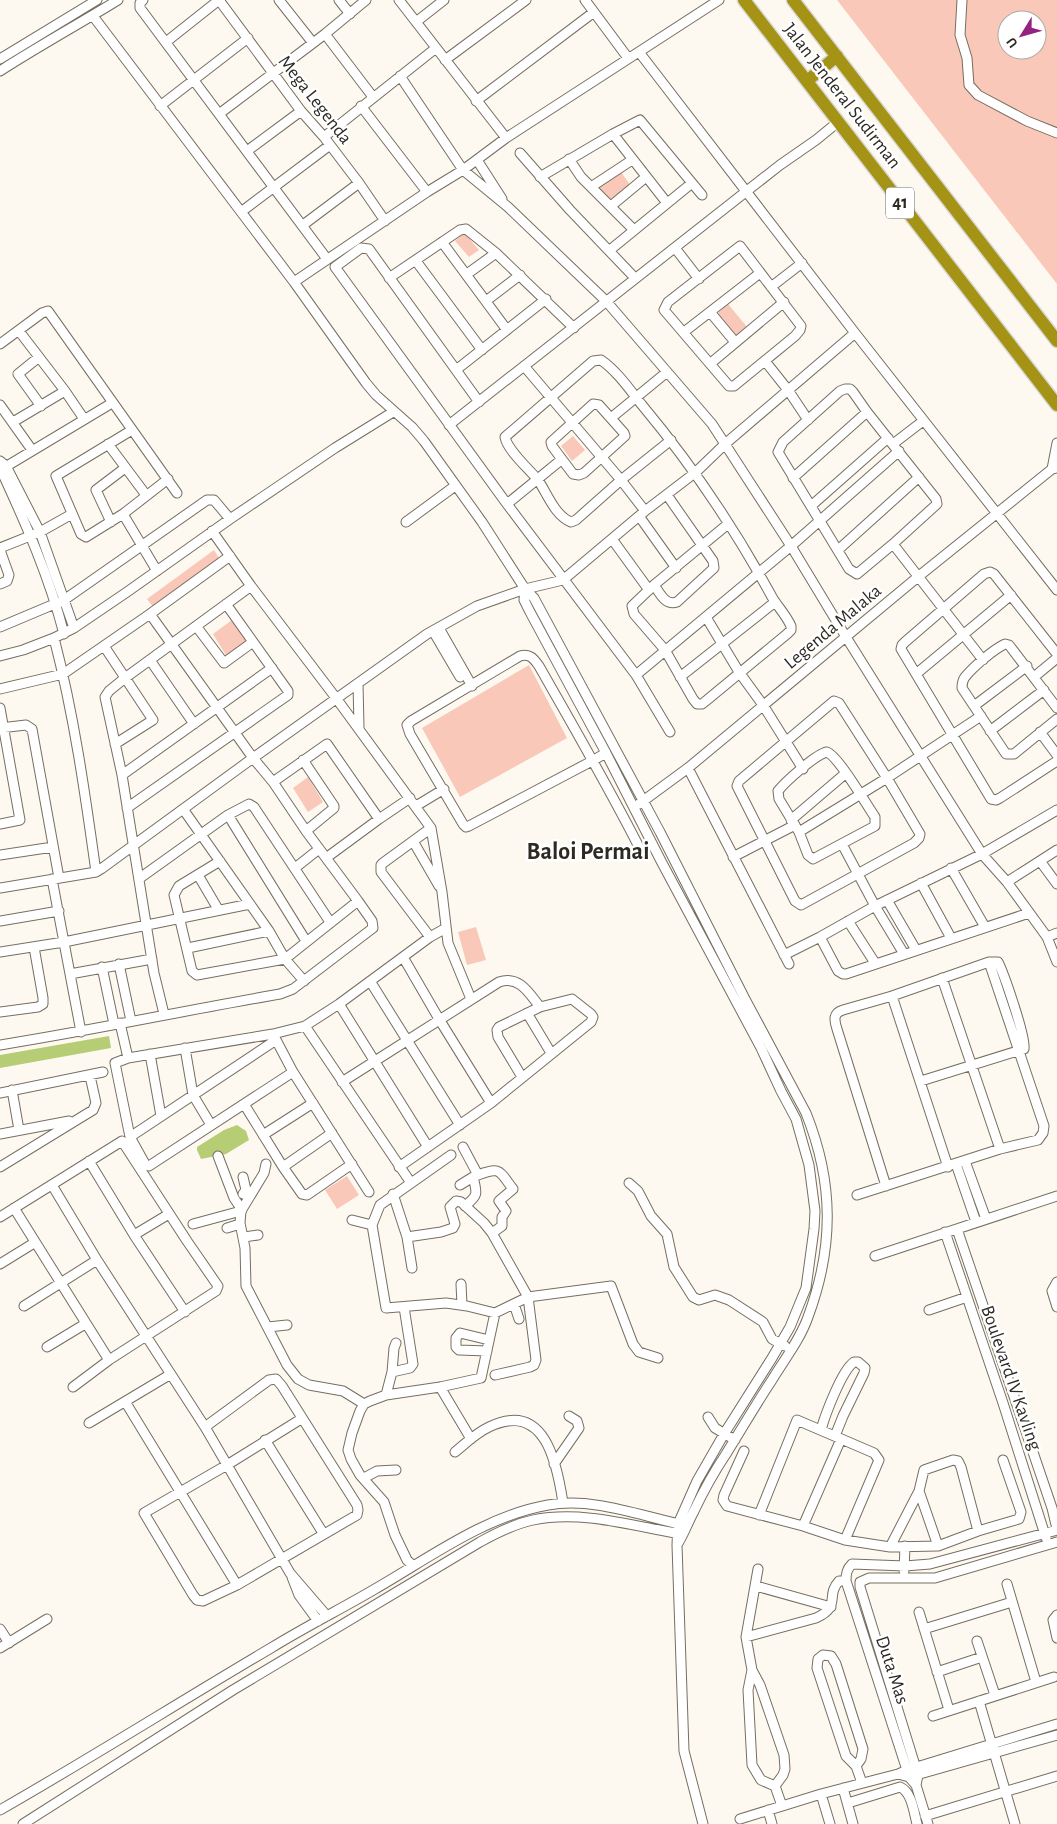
<svg xmlns="http://www.w3.org/2000/svg" width="1057" height="1824" font-family="'Alegreya Sans',sans-serif">
	<rect width="100%" height="100%" fill="#fef9f0"/>
	<path fill="#fac8b8" fill-rule="evenodd" d="M837 0H1057V284ZM1007 20H1037V50H1007Z
		M621 172 631 186 612 200 598 187Z
		M464 233 479 250 469 257 455 241Z
		M728 304 748 328 736 337 717 314Z
		M573 436 585 450 572 461 561 446Z
		M214 550 219 558 153 607 147 599Z
		M232 620 247 642 227 657 213 634Z
		M529 665 567 738 460 797 422 728Z
		M308 777 323 802 308 812 293 788Z
		M476 927 486 960 467 965 458 932Z
		M347 1176 359 1195 337 1209 325 1190Z"/>
	<path fill="#b6cd75" d="M109 1036 111 1048 0 1068V1055Z
		M237 1125 246 1131 249 1140 226 1154 201 1159 197 1150V1147L224 1130Z"/>
	<g fill="none" stroke-linecap="round" stroke-linejoin="round">
		<defs>
			<path id="minor" d="M143 0 140 3V8L327 259
				M219 0 301 111 324 137 359 183 385 221
				M279 0 313 43
				M339 0 350 14
				M399 0 506 138
				M585 0 628 58
				M962 0 960 35 967 58 969 85 978 95 1027 121 1057 133
				M93 16 294 282 366 383 376 395 412 427 424 441 482 522 525 589 534 598 660 832 745 999 806 1113C834 1183 834 1247 808 1317 800 1340 784 1360 772 1380 756 1404 741 1430 726 1454 714 1472 703 1492 694 1511 688 1522 684 1534 677 1545
				M416 22 444 0
				M325 34 373 97
				M166 42 219 0
				M639 52 855 333 1057 590
				M0 59 97 0
				M445 60 526 0
				M0 71C39 46 79 24 118 0
				M400 76 463 170 508 207 606 301 712 424 791 546 846 637 982 854 1007 882 1047 937 1057 962
				M476 101 594 12
				M160 106 248 38
				M361 106 427 192
				M219 114 325 34 366 0
				M613 134 667 203
				M324 137 436 48
				M247 151 301 111
				M520 153 570 210 635 278
				M569 159 581 177 634 230
				M477 160 502 199
				M540 177 613 134 640 120 702 195
				M591 187 632 160
				M611 206 646 177
				M241 212 330 145
				M303 225 359 183
				M442 242 507 330
				M740 246 801 326 800 330 795 336 734 386H729L664 310 668 302Z
				M675 248 699 279
				M610 250 692 183
				M416 261 482 350
				M467 274 496 253
				M389 278 460 230 466 229 496 253 574 328
				M294 282 427 192 463 170 506 138 719 0
				M771 287 802 263
				M486 301 520 275
				M710 312 735 342
				M19 331 65 391 84 419
				M684 332 760 273
				M0 344 42 313 48 311 177 493
				M39 357 18 374 41 406
				M765 361 788 390 808 420
				M711 363 784 302
				M524 366 621 480 645 511
				M456 370 546 299
				M845 389H850L853 392 867 412 936 499 937 504 893 544 857 574 849 569 778 452 783 442 840 391Z
				M479 402 369 249 361 248 335 267 507 504 636 675 670 732
				M593 404 599 405 624 433 625 436 584 473 579 475 573 474 552 446 551 442Z
				M0 405 32 450
				M611 418 667 372
				M13 422 65 391
				M449 425 780 165 816 140 838 122
				M132 430 56 476 81 534 86 537 123 514 168 479
				M671 440 621 480 576 520 571 522C555 516 547 493 538 480 529 469 507 450 505 437L593 361 601 360C617 371 630 390 642 405 692 465 735 529 772 597 778 607 786 615 791 626V630L787 634 707 700 702 704H697L693 699 665 650 634 614 632 606 654 585 728 524
				M108 444 146 495
				M893 444 923 421
				M0 461 6 466 40 532 74 628
				M1 463V470C26 524 49 576 64 634
				M1057 468 1052 469 1057 443
				M2 469 112 403
				M793 478 867 412
				M507 504 561 460
				M811 506 888 438
				M123 514 157 571
				M639 516 676 568
				M111 522 96 490 125 468
				M406 522 455 486
				M212 531 251 586 336 698 431 828 442 892 448 943 471 999
				M612 539 649 590
				M893 544 983 660
				M0 548 40 532 72 514
				M0 550 9 575 7 581 0 584
				M838 550 919 477
				M654 585C660 593 665 606 677 602L714 568 713 561 667 495
				M525 589 524 600 530 612 606 753 661 861 761 1048 781 1091 796 1119 809 1165 815 1211 814 1229 806 1288 790 1327 772 1358 724 1434 697 1481 678 1524 677 1545 684 1751 703 1824
				M706 617 739 672 763 705 803 769
				M196 626 224 663 253 642
				M0 627 64 600 207 500H214L230 519
				M439 628 472 686
				M433 631 460 677
				M54 638C74 715 85 793 96 872
				M104 646 153 720 115 744
				M1057 654 994 574 990 572 984 574 905 642 902 645 901 649 991 799 996 800 1000 798 1057 761
				M0 656 23 650 54 638 74 628 127 592 230 519 335 448 393 412
				M150 660 194 724
				M916 674 1011 595
				M636 675 791 546 899 451
				M680 677 775 602
				M1034 677 1057 658
				M358 683 359 727
				M0 689 63 674 150 614 230 556
				M834 701 839 703 887 778 920 834 919 838 914 843 801 905 795 901 737 786 739 781Z
				M974 706 1027 666
				M0 708 20 820 0 824
				M1057 708 1009 645 1005 644C994 649 973 667 965 677 962 681 962 684 962 688L1006 754H1014L1057 719
				M0 728 26 725 32 729 59 878
				M990 731 1044 690
				M1040 732 1057 755
				M827 752C839 757 866 804 875 817V826L813 859 808 855 799 832 779 799 778 791C785 782 816 754 827 752Z
				M606 753 592 761 469 826 466 827 463 824 410 734 407 725 411 721 520 656C530 653 534 659 539 666 573 726 608 786 639 847
				M303 760 334 806V808L306 831
				M688 768 789 964
				M122 775 272 668
				M273 782 327 744 379 819
				M639 804 688 768 919 576 1052 469
				M416 806 444 789
				M127 808 288 695V691L226 604
				M183 809 269 931 285 959 304 981
				M228 815 306 941
				M791 820 846 773
				M799 832 887 778 981 716
				M413 841 439 886
				M842 844 875 906 904 954
				M0 855 53 847
				M733 857 795 825
				M326 858 379 819 410 798
				M220 861 179 886 174 895 192 971 197 975 285 959 358 901
				M1040 861 1057 884
				M295 868 319 849
				M951 868 985 927
				M198 875 218 909
				M140 878 228 815 249 804 254 807 330 922
				M52 879 81 1032
				M1007 882 1057 850
				M921 883 951 938
				M0 888 96 872 101 869 253 758 427 634 477 606 525 589 563 580 645 511 696 472 725 444 855 333
				M887 900 916 950
				M0 921 59 911
				M848 921 875 963
				M430 937 381 872V865L383 863 431 828
				M820 937 838 971 843 974H846L1029 913
				M1047 937 1057 933
				M188 948 269 931
				M0 952 64 942 250 904
				M784 955 820 937 875 906 982 854 1057 810
				M403 957 439 1019 491 1103
				M119 964 131 1021
				M102 967 114 1024
				M70 974 152 959
				M942 978 1000 1149
				M370 981 460 1125
				M892 996 948 1167
				M339 1004 428 1147
				M0 1012 38 1007 43 1004V998L34 947
				M527 1013 551 1053
				M164 1014 154 973 122 775 105 697 109 691 125 678 251 586
				M120 1023 128 1058
				M305 1026 411 1183
				M273 1034 293 1072 369 1192
				M0 1045C94 1030 187 1010 280 994L293 989 373 928 372 921 358 901 306 831 273 782 253 758 150 614
				M185 1048 193 1095 211 1125
				M150 1054 161 1116
				M293 1072 149 1166 145 1164 130 1137 115 1063 128 1058 273 1034 305 1026 339 1004 430 937 446 928
				M342 1082 499 982C519 975 529 993 540 1007
				M12 1090 19 1130
				M0 1093 103 1072
				M244 1104 283 1167 302 1194 307 1195 352 1164
				M0 1134 69 1121
				M263 1135 313 1103
				M130 1137 276 1040
				M463 1147 478 1175 473 1177
				M451 1155 380 1205 372 1225 386 1308 446 1303 467 1306 495 1313 528 1297 611 1286 633 1344 639 1352 658 1358
				M218 1156 234 1198 242 1210
				M89 1161 134 1235 185 1312
				M965 1161 986 1219
				M266 1164 264 1173 241 1211 240 1223 245 1248 246 1286 287 1365 298 1379 309 1385 343 1391 364 1404
				M956 1164 976 1222
				M0 1167 93 1110 96 1103 90 1076
				M283 1167 332 1133
				M399 1167 491 1103 591 1022 593 1017 591 1014 572 999 540 1007 499 1027 497 1030 498 1037 522 1077
				M478 1175C501 1166 499 1171 513 1189
				M629 1183 638 1191 651 1216 667 1234 674 1267 693 1297 699 1300 715 1295 729 1300 763 1322 772 1339 785 1346
				M52 1185 97 1260 205 1427 290 1573 327 1616
				M460 1185 473 1177C477 1193 479 1195 465 1206
				M886 1186 837 1029C834 1020 833 1013 843 1010L892 996 989 962H998C1004 974 1026 1037 1024 1049L921 1081
				M243 1194 246 1190 243 1177
				M393 1194 407 1237 412 1268
				M857 1195 1000 1149 1038 1140 1043 1133 1044 1126 989 962
				M14 1208 109 1360
				M0 1217 122 1141 187 1241 218 1286 216 1291 109 1360 73 1387
				M352 1220 372 1225
				M193 1224 241 1211
				M227 1228 240 1224
				M957 1229 1052 1508 1057 1529
				M945 1232 1003 1403 1046 1538
				M134 1235 169 1214
				M244 1237 258 1235
				M407 1237 441 1232 453 1228 455 1224 450 1207 456 1201 461 1202 484 1223 492 1233
				M875 1256 1057 1196
				M0 1264 34 1243
				M1057 1282 1052 1291 1057 1307
				M461 1284 462 1305
				M514 1304 519 1319
				M24 1306 97 1260
				M929 1310 967 1297
				M268 1327 287 1325
				M47 1347 85 1324
				M487 1351 459 1350 456 1347V1338L460 1333 489 1340
				M392 1372 410 1368 413 1364 404 1307
				M495 1375 530 1367 534 1365 536 1360 528 1297 492 1233 502 1226V1217L506 1211 499 1201 513 1189
				M440 1387 471 1439
				M386 1395 392 1372 394 1348 396 1343
				M126 1403 237 1585
				M708 1417 715 1428 735 1440
				M89 1423 171 1374
				M205 1427 269 1380 276 1379 282 1386 357 1505 358 1510 357 1515 237 1585 203 1601 197 1600 193 1595 144 1513 227 1465 301 1419
				M821 1430C825 1415 842 1370 854 1362H858L865 1368 864 1373 843 1416 835 1436
				M265 1440 323 1533
				M744 1451 724 1495 723 1500 727 1506 803 1526 845 1540 890 1547 938 1546 978 1531 1019 1519 1021 1512 1003 1460
				M455 1452C466 1443 476 1433 489 1427 545 1400 557 1463 563 1503
				M554 1464 579 1428 577 1421 569 1416
				M364 1478 377 1471 396 1470
				M919 1491 938 1546
				M759 1515 797 1420 874 1453 879 1460 845 1540
				M803 1526 841 1439
				M890 1547 919 1491 924 1470 953 1460 958 1461 961 1467 978 1531
				M413 1566 407 1560 395 1535 384 1502 360 1475 351 1459 348 1450 352 1433 360 1411 364 1404 370 1401 386 1395 440 1387 481 1378 495 1313
				M758 1569 746 1637 752 1670 760 1685 784 1755 785 1769 783 1775 775 1786
				M904 1571 905 1546
				M292 1577 299 1595 318 1621
				M1007 1584 1036 1682
				M756 1586 831 1607
				M919 1612 949 1710
				M1057 1615 1053 1620 1057 1638
				M0 1629 9 1643
				M924 1629 1012 1602
				M746 1637 816 1618C842 1606 825 1596 839 1581H846
				M977 1641 995 1695
				M0 1648 47 1619
				M752 1670 748 1690 752 1765 761 1780 775 1786
				M937 1672 982 1657
				M979 1701 1015 1824
				M933 1716 1054 1677
				M1057 1724 907 1770 898 1774 909 1777 1057 1735
				M856 1766 861 1759 863 1749 836 1664 831 1656 823 1655 818 1659 817 1668 846 1756 856 1766 862 1783
				M916 1785 909 1777 907 1770 846 1581C846 1573 847 1569 852 1564L905 1566 930 1564 1057 1530
				M775 1786 782 1806
				M843 1788 853 1824
				M821 1794 830 1824
				M848 1803 900 1787C912 1792 914 1813 917 1824
				M0 1810C91 1758 181 1701 271 1648 305 1627 341 1609 375 1589 429 1558 485 1516 548 1505 594 1497 640 1516 684 1525
				M768 1810 772 1824
				M925 1816 1057 1776
				M740 1819 821 1794 898 1774
				M23 1824 233 1690 480 1542C496 1533 515 1524 533 1520 582 1510 633 1526 681 1534
				M928 1824 916 1785 918 1775 860 1587V1582L869 1578H935L1057 1542"/>
			<path id="highway" d="M744 0 1057 405
				M793 0 1057 341
				M807 81 837 56"/>
		</defs>
		<use href="#minor" stroke="#766e61" stroke-width="11"/>
		<use href="#highway" stroke="#d9d9d8" stroke-width="15"/>
		<use href="#minor" stroke="#fff" stroke-width="9"/>
		<use href="#highway" stroke="#a59316" stroke-width="12"/>
	</g>
	<g text-anchor="middle" dominant-baseline="central" stroke-width="5" stroke-linejoin="round" paint-order="stroke">
		<rect fill="#fff" stroke="#6c6a66" stroke-width="1" x="886" y="187.5" width="28" height="31" rx="4"/>
		<g font-size="18" font-weight="bold" fill="#2d2a24">
			<text x="900" y="203">41</text>
		</g>
		<g font-size="19" fill="#2d2a24" stroke="#fff">
			<text transform="translate(842 96) rotate(52)">Jalan Jenderal Sudirman</text>
			<text transform="translate(315 100) rotate(52)">Mega Legenda</text>
			<text transform="translate(833 627) rotate(-40)">Legenda Malaka</text>
			<text transform="translate(1011 1378) rotate(71)">Boulevard IV Kavling</text>
			<text transform="translate(892 1670) rotate(72)">Duta Mas</text>
		</g>
		<g font-size="24" font-weight="bold" fill="#2d2a24" stroke="#fff">
			<text x="588" y="852">Baloi Permai</text>
		</g>
	</g>
	<g transform="translate(1022 35) rotate(233)"><circle r="24" fill="#ffffff" stroke="#abaaa7"/>
	<path d="M0-4L9 19L0 12L-9 19Z" fill="#942281"/>
	<text y="-8" font-size="14" font-weight="bold" text-anchor="middle" fill="#2d2a24">U</text>
	</g>
</svg>
